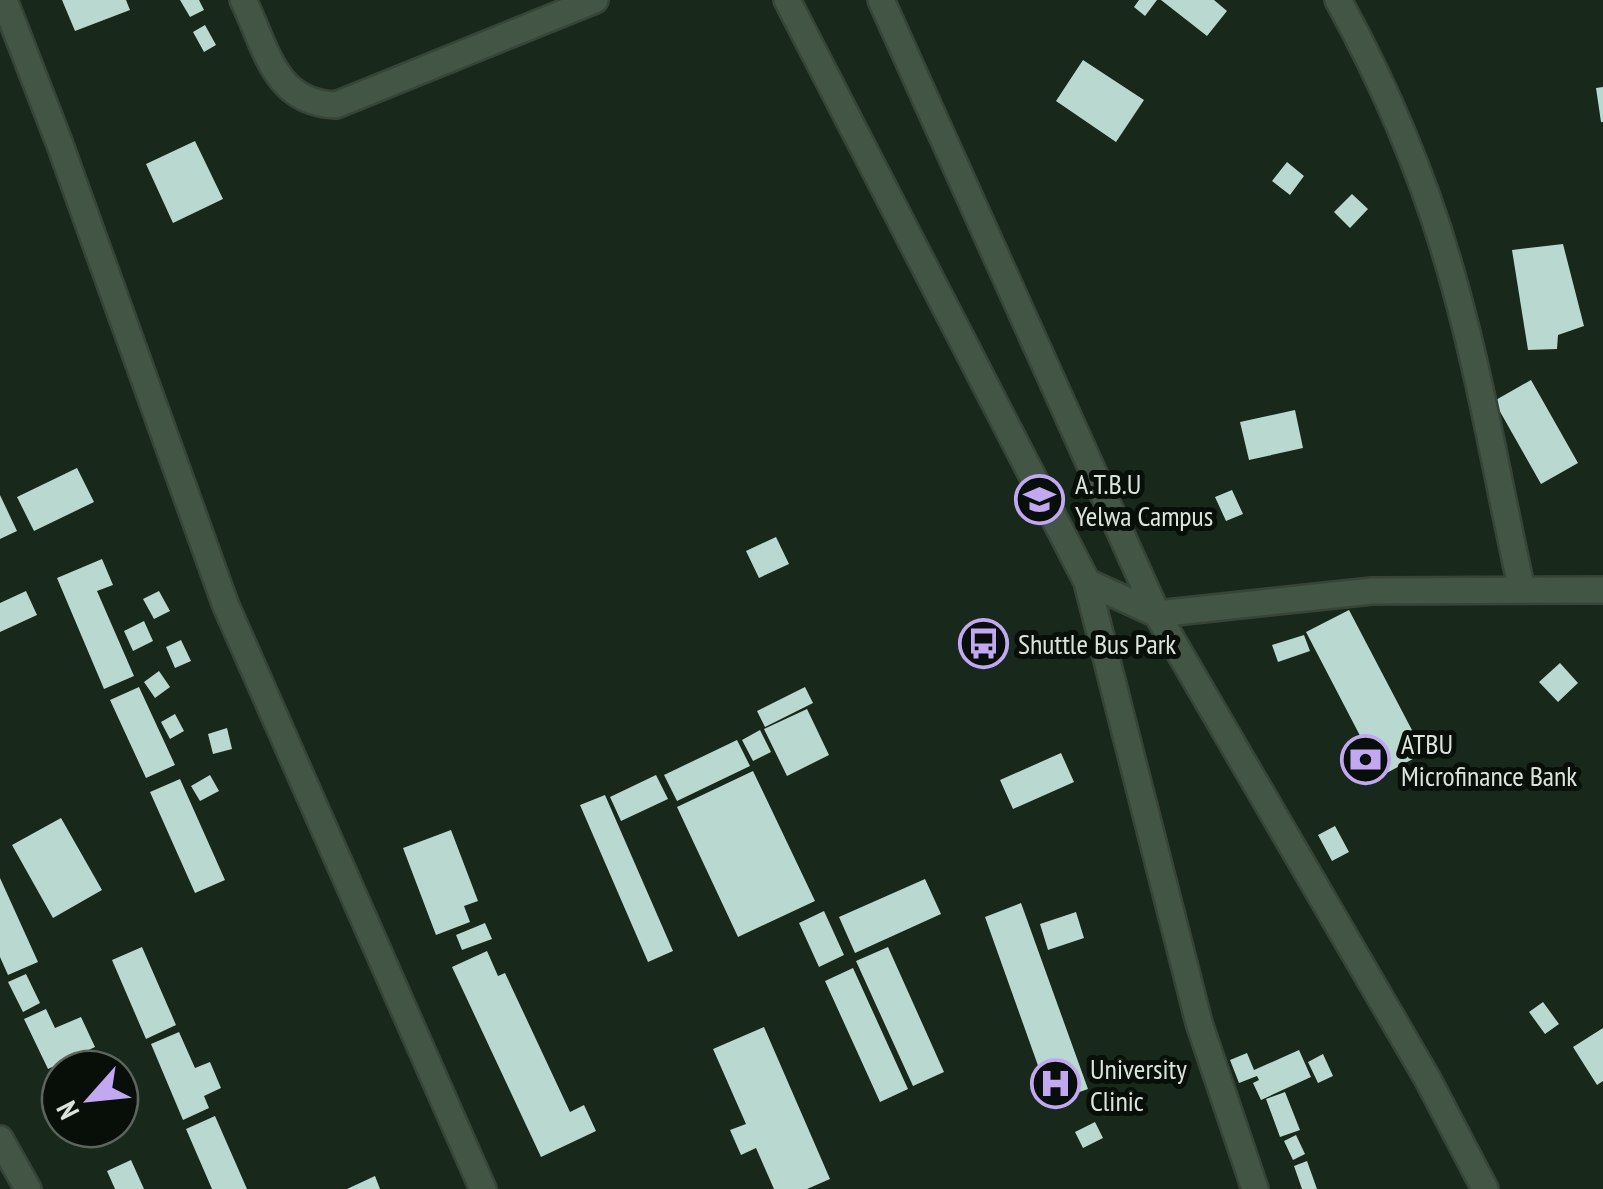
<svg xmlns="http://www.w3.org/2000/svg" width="1603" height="1189" font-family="'PT Sans Narrow',sans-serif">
	<rect width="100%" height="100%" fill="#18281a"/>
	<path fill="#b9d8d0" d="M62 0H126L130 10 75 31Z
		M180 0H199L204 10 190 17Z
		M1139 0H1157L1145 16 1134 7Z
		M1161 0H1214L1227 11 1207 36Z
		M205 25 216 45 204 52 193 32Z
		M1083 60 1144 100 1116 142 1056 101Z
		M1603 87V122H1601L1596 88Z
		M195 141 223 199 173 223 146 164Z
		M1287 162 1304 176 1290 195 1272 181Z
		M1352 194 1368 209 1350 228 1334 212Z
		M1563 244 1584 326 1558 335 1557 349 1528 350 1512 250Z
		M1531 380 1578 463 1541 484 1494 401Z
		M1295 410 1303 448 1249 460 1240 422Z
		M77 468 94 502 34 531 17 497Z
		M1232 490 1243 514 1226 521 1215 497Z
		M0 495 17 531 0 539Z
		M776 537 789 564 759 578 746 551Z
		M102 559 113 585 97 591 134 676 104 689 57 578Z
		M26 591 37 615 0 632V603Z
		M159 591 170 611 154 619 143 599Z
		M1349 610 1424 753 1381 776 1306 632Z
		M144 621 153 641 133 651 124 631Z
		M1304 635 1310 651 1278 662 1272 645Z
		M181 640 191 661 175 668 166 647Z
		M1560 663 1578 683 1558 702 1539 682Z
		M159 671 170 687 155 698 144 682Z
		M139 687 175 765 146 778 110 700Z
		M805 687 813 703 765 727 757 711Z
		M807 709 829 755 787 776 764 729Z
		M175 714 184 731 170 739 161 722Z
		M227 728 232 749 213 754 208 734Z
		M760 730 771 752 753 761 742 740Z
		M737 740 750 766 677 801 664 775Z
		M1061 753 1074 782 1013 809 1000 780Z
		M753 771 815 901 738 937 677 807Z
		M210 775 219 791 200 801 191 786Z
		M656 775 668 799 621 821 610 797Z
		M180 779 225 880 195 893 150 792Z
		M605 795 673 951 648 962 580 805Z
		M61 818 102 890 53 918 12 845Z
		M1335 826 1349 852 1332 861 1318 835Z
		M451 830 478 901 464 906 470 922 436 935 403 848Z
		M0 878 38 962 8 975 0 957Z
		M925 879 941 914 855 953 839 917Z
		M1021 903 1088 1089 1051 1102 985 917Z
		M824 911 844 955 819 967 799 923Z
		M1076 912 1084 938 1048 950 1040 924Z
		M485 923 492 939 462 950 456 935Z
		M142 947 176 1025 146 1039 112 960Z
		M888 947 944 1072 913 1086 856 961Z
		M487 951 498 976 505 973 570 1112 584 1105 596 1131 541 1157 452 967Z
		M853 968 908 1089 880 1102 825 981Z
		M26 974 40 1003 23 1012 8 982Z
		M1543 1002 1559 1024 1545 1034 1529 1012Z
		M46 1009 55 1028 81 1017 95 1047 48 1069 24 1019Z
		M764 1027 830 1179 807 1189H774L756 1148 741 1155 730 1130 746 1124 713 1049Z
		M1603 1028V1081L1597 1085 1573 1047Z
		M179 1032 195 1068 210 1062 221 1088 204 1096 209 1108 183 1120 151 1044Z
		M1299 1050 1311 1077 1261 1100 1253 1083 1259 1080 1257 1076 1239 1083 1230 1060 1247 1053 1254 1070Z
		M1323 1054 1333 1076 1318 1083 1308 1062Z
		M1285 1092 1300 1130 1280 1137 1266 1099Z
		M215 1116 247 1189H212L186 1129Z
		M1095 1122 1103 1138 1083 1148 1075 1132Z
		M1296 1135 1305 1154 1293 1160 1284 1141Z
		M131 1160 144 1189H115L107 1171Z
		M1307 1161 1317 1189H1302L1294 1166Z
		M375 1176 380 1189H347Z"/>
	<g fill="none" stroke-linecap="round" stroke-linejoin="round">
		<defs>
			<path id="minor" d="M4 0 59 142 226 606 483 1189
				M243 0C267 49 274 103 336 105L595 0
				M787 0 1087 582 1199 1023 1255 1189
				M881 0 1157 614 1427 1078 1485 1189
				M1338 0C1387 89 1427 184 1454 283 1482 383 1499 488 1522 590
				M1087 582 1157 614 1372 591 1603 590
				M0 1139 28 1189"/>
		</defs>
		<use href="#minor" stroke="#374438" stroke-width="30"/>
		<use href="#minor" stroke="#435544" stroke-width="25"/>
	</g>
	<defs>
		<symbol id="university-ring" viewBox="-11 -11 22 22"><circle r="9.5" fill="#080f09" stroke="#c2a8f3" stroke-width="1.5"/><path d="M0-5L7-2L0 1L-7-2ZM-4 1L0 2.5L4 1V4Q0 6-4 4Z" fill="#c2a8f3"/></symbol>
		<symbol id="bus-ring" viewBox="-11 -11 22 22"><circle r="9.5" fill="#080f09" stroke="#c2a8f3" stroke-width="1.5"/><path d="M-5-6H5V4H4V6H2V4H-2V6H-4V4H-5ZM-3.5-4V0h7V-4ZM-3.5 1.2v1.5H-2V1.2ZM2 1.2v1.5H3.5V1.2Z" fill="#c2a8f3"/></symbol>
		<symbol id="bank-ring" viewBox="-11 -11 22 22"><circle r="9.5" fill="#080f09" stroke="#c2a8f3" stroke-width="1.5"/><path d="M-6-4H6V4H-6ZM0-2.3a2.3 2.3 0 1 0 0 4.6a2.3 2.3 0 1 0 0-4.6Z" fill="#c2a8f3"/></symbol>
		<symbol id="hospital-ring" viewBox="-11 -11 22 22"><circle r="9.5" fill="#080f09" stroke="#c2a8f3" stroke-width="1.5"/><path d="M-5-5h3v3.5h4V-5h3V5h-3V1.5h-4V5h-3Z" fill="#c2a8f3"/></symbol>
	</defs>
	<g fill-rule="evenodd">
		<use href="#university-ring" x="1012" y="472" width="55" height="55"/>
		<use href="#bus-ring" x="956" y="616" width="55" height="55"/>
		<use href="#bank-ring" x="1338" y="732" width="55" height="55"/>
		<use href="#hospital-ring" x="1028" y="1056" width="55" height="55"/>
	</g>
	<g text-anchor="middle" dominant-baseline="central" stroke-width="10" stroke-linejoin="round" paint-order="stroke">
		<g font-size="28" fill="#dae4db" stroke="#080f09" text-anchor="start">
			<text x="1075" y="483">A.T.B.U<tspan x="1075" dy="32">Yelwa Campus</tspan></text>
			<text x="1018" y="643">Shuttle Bus Park</text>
			<text x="1401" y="743">ATBU<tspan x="1401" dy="32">Microfinance Bank</tspan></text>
			<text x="1090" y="1068">University<tspan x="1090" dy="32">Clinic</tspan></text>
		</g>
	</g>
	<g transform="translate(90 1099) rotate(243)"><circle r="48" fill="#080f09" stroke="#5c645d" stroke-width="2.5"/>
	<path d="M0-8L18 38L0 25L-18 38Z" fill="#c2a8f3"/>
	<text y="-15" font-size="28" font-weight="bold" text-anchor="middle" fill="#dae4db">N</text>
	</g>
</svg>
